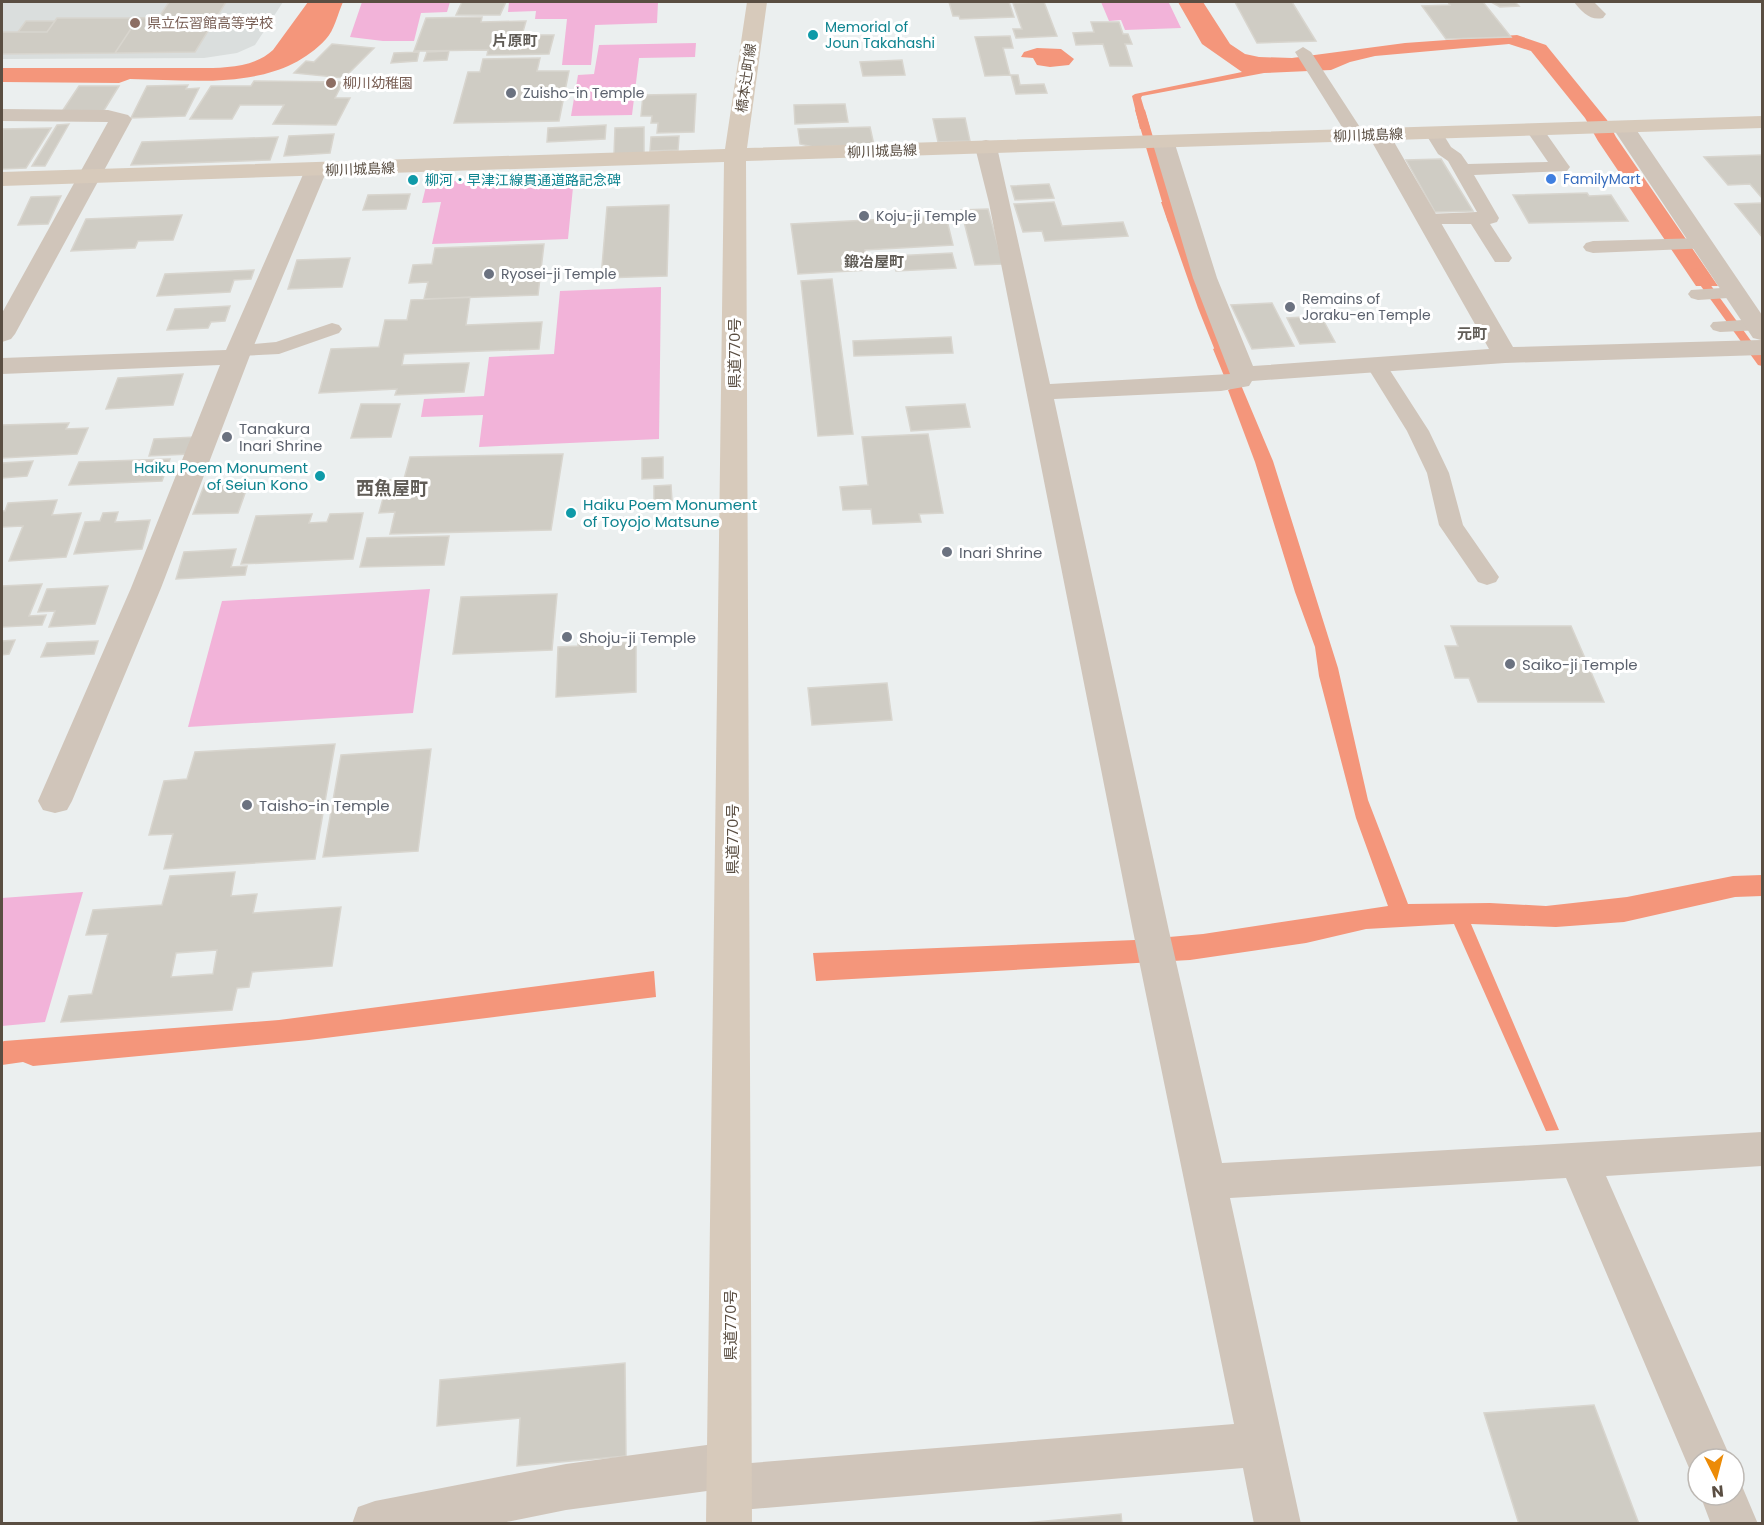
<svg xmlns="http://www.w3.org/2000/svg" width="1764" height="1525" font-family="Poppins,'Noto Sans JP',sans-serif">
	<rect width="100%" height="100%" fill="#ebefef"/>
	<path fill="#dadedd" d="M2 2H283L255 45 237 53 204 58 2 59Z"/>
	<path fill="#f2b3d9" d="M362 2H450L447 12 421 13 414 41H383L350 37Z
		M509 2H658L657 23 595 25 591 65H562L567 19H535L536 11 508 12Z
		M1101 2 1169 3 1181 28 1125 30 1121 20 1109 21Z
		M696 43 695 57 639 58 632 115 571 116 578 75 594 74 599 45Z
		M574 177 568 239 432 244 441 202 422 203 427 182Z
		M661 287 659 439 479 447 483 415 421 417 424 399 484 396 489 357 554 354 560 291Z
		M430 589 413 713 188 727 222 601Z
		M83 892 45 1022 2 1026V898Z"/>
	<path fill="#f4967b" d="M308 2H343C338 13 334 31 326 39 277 92 195 80 130 79L119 83 2 82V68H199C223 68 254 68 273 50Z
		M1178 2H1203L1230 44 1245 54 1259 57 1292 58 1405 43 1517 35 1546 45 1607 120 1616 137 1718 286H1696L1598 141 1585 118 1531 51 1509 44 1375 56 1350 62 1331 70 1264 73 1142 96 1141 98 1150 128 1140 129 1132 96 1135 94 1242 72 1202 44Z
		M1037 48 1061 49 1074 59 1069 65 1050 67 1037 65 1033 58 1021 57 1024 52Z
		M1161 202H1170L1187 242 1232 367 1222 368 1198 308Z
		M1241 385 1273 461 1338 668 1368 800 1408 904 1490 903 1546 906 1627 897 1733 876 1762 875V896L1735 897 1624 922 1556 927 1471 924 1559 1130 1546 1131 1454 924 1366 929 1306 943 1190 960 816 981 813 953 1135 940 1203 934 1388 906 1356 818 1319 676 1315 647 1295 592 1255 462 1228 390Z
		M654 971 656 997 309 1040 33 1066 23 1062 2 1065V1042L4 1041 279 1020Z"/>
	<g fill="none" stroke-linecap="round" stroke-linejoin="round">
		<path fill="#f4967b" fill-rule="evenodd" d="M1140 107 1145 110 1178 222 1177 224 1168 222 1135 110Z
			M1695 268 1699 269 1762 356V366L1758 365 1690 271Z
			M1219 346 1225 349 1243 393 1241 396H1233L1231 393 1213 349Z"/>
	</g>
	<path fill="#cfccc4" stroke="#d8d5ce" stroke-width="1.5" fill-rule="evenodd" d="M169 2H226L195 52 115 53 138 18 159 17Z
		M462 2H506L500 15H456Z
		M949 2H1009L1014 17 960 19 959 16H953Z
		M1044 2 1057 36 1016 38 1013 29H1022L1013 3Z
		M1235 2H1292L1316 41 1257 43Z
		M1448 2H1483L1511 37 1446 39 1422 6 1450 5Z
		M1491 2H1515L1519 6 1500 7Z
		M482 17 481 22 526 21 522 35H554L549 54 487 55 488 50 414 51 426 18Z
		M57 18H138L115 53 2 54V32H47Z
		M26 21H55L47 32H18Z
		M1091 22H1119L1123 34H1128L1132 44H1125L1132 66H1110L1103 44 1076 45 1073 33 1094 32Z
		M1010 36 1013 48H1003L1010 75H1018L1020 85 1044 84 1047 93 1016 94 1011 75 985 76 975 37Z
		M332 44 374 48 344 78 294 73 306 61 314 62Z
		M449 51 447 60 424 61 427 52Z
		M419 52 417 61 391 63 394 53Z
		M540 58 537 71H569L559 121 454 123 468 72H480L483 59Z
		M902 60 905 75 863 76 860 62Z
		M254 81 343 82 335 98H350L336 125 273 124 284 105H240L232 119H190L211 86H251Z
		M188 85 186 89 199 88 185 116 131 118 147 86Z
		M79 86H119L103 112 61 113Z
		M696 94 694 132 657 133 658 123H651L652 116H641L643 95Z
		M845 104 848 122 795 124 794 105Z
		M965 118 970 141 938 142 933 119Z
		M69 124 45 166H32L57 125Z
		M606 125 605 139 547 142 548 128Z
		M644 127V153L614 154 615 128Z
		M870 127 874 145 813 147 800 144 798 129Z
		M51 128 26 168 2 169 3 129Z
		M334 134 330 153 284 156 289 136Z
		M679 136 678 150 650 151 651 137Z
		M278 137 270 160 131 165 142 142Z
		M1762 155V198L1750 184 1728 185 1704 157Z
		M1441 159 1473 211 1435 212 1406 160Z
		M1049 184 1054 198 1015 200 1011 186Z
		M1587 193 1589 196 1611 195 1628 221 1529 223 1513 195Z
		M410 194 406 209 363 210 368 195Z
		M61 196 48 224 18 225 31 197Z
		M1054 202 1062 226 1123 222 1128 236 1045 241 1042 231 1023 232 1014 204Z
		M1762 203V237L1735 204Z
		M669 205 667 276 601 278 607 207Z
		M988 209 1003 264 975 265 961 210Z
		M182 215 173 240 138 241 135 248 71 251 86 219Z
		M946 216 953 245 865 250 869 270 798 274 791 224Z
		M544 244 538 295 424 299 428 282 409 283 413 265 432 264 435 248Z
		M952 253 956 268 896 271 893 256Z
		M350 258 342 287 288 289 297 260Z
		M254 270 251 279 234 280 230 292 157 296 165 274Z
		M832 279 853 434 818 436 801 281Z
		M470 297 466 325 542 322 539 349 404 354 402 365 469 363 464 392 395 395 397 389 319 393 331 349 379 347 385 320H407L411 300Z
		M1272 303 1294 346 1252 349 1231 305Z
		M230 306 225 321 211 322 208 328 167 330 175 309Z
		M1321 316 1335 342 1300 344 1287 318Z
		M951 337 953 353 854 356 853 341Z
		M183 374 173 405 106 409 118 378Z
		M361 404H400L391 437 351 438Z
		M965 404 970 427 911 431 906 407Z
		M69 423 66 429 88 428 77 454 2 458V425Z
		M928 434 943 513 919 514 921 522 873 524 871 509 843 510 840 487 868 485 862 437Z
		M195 437 190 454 149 456 154 439Z
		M563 454 551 530 390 534 395 512 379 513 388 480 404 479 410 457Z
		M663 457V478L642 479V458Z
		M170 459 162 481 69 485 79 462Z
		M33 461 27 476 2 478V463Z
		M249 482 238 513 193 514 205 483Z
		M671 485 672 501 654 503V486Z
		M57 500 52 515 81 513 66 557 9 561 23 526 2 527V511H5L8 503Z
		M118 512 115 522 150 520 142 549 74 554 85 522 100 521 103 513Z
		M363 513 353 559 241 564 256 516 312 514 309 523 327 522 330 514Z
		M449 536 444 565 360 567 367 538Z
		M236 549 231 567 247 566 245 575 176 579 184 552Z
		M42 584 29 616 46 615 42 625 2 627V586Z
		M108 586 95 624 49 627 55 611 38 612 47 589Z
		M557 594 552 650 453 654 461 597Z
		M1451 626H1571L1604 702H1478L1469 678H1455L1445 646H1458Z
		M618 634V643L636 642V692L556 697 558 647 578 646V637Z
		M15 640 9 654 2 655V641Z
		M98 641 94 654 41 657 47 643Z
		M887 683 892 720 812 725 808 688Z
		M335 744 315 859 164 869 173 834 149 835 164 781 187 779 195 752Z
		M431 749 418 851 323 857 341 755Z
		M235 872 231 896 257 894 253 913 341 907 332 966 252 972 249 987 237 988 232 1010 61 1022 69 996 92 994 108 934 86 935 93 910 162 905 170 876ZM217 950 213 974 171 977 176 953Z
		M625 1363 626 1456 517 1466 520 1418 437 1426 440 1380Z
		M1594 1405 1639 1524H1519L1484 1413Z
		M1121 1514 1122 1524H1012Z"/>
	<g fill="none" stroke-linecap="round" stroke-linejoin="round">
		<path fill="#d0c5ba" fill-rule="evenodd" d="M1303 47 1311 52 1365 135 1362 139H1350L1347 135 1295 52Z
			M1535 125 1541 126 1567 163 1570 167 1567 171 1474 175 1499 218 1497 222 1490 224 1512 258 1509 262H1495L1471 224H1422L1420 220 1422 216 1429 214 1477 212 1448 161 1438 154 1425 133 1428 129H1440L1451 147 1461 154 1468 164 1548 162 1526 130 1529 126Z
			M1703 238 1710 240 1713 244 1710 248 1593 253 1586 251 1583 247 1586 243 1593 241Z
			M1736 287 1743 289 1746 293 1743 297 1698 300 1691 298 1688 294 1691 290Z
			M1757 319 1762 320V330L1720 332 1713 330 1710 326 1713 322Z
			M332 323 339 325 342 329 339 333 279 354 239 356 232 354 229 350 232 346 276 342Z
			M1377 359 1384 361 1429 431 1449 473 1463 525 1499 577 1496 582 1487 585 1478 582 1439 525 1427 473 1407 431 1366 365 1370 361Z"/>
		<path fill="#d0c5ba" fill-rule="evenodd" d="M1574 2H1594L1606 14 1603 18C1590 21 1582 12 1574 2Z
			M2 109 108 110 128 115 132 119 15 334 11 339 2 342V313L108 122 2 121Z
			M1623 121 1631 122 1762 315V355L1505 363 1252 381 1249 386 1221 391 1054 399 1169 931 1222 1163 1762 1132V1166L1606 1176 1731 1459H1698V1477L1692 1475 1566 1178 1230 1198 1301 1524H1254L1243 1468 729 1511 713 1504 707 1491 566 1510 497 1524H352L358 1507 375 1501 566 1464 729 1442 745 1449 751 1463 1234 1424 1133 931 989 203 975 147 978 142 986 140 994 142 997 147 1050 384 1230 374 1193 278 1152 141 1155 136 1163 135 1171 136 1174 141 1217 278 1253 366 1489 349 1368 135 1371 130 1379 129 1387 130 1390 135 1513 347 1761 340 1753 338 1612 127 1615 122Z
			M316 163 324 165 327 170 252 350 161 588 72 801 67 810 55 813 43 810 38 801 131 588 220 365 2 374V358L226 350 305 170 308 165Z
			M1734 1476 1739 1479 1758 1524H1711L1700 1495H1734Z"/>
		<path fill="#d7cabb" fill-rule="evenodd" d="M747 2H767L747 148 1762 116V128L746 161 752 1524H706L724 162 2 186V172L725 149Z"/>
	</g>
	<g fill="#8d6e63" stroke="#fff" stroke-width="2">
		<circle cx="135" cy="23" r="6"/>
		<circle cx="331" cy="83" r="6"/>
	</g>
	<g fill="#0f9aa8" stroke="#fff" stroke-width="2">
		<circle cx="813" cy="35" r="6"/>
		<circle cx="413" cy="180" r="6"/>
		<circle cx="320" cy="476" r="6"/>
		<circle cx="571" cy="513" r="6"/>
	</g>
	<g fill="#6b7280" stroke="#fff" stroke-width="2">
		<circle cx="511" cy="93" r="6"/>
		<circle cx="864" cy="216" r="6"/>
		<circle cx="489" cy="274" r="6"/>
		<circle cx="1290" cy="307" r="6"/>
		<circle cx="227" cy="437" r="6"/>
		<circle cx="947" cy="552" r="6"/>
		<circle cx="567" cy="637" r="6"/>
		<circle cx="1510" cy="664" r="6"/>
		<circle cx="247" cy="805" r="6"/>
	</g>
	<circle fill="#3f7fe0" stroke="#fff" stroke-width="2" cx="1551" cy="179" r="6"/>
	<g text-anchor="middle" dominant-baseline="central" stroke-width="6" stroke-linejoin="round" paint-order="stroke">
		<g font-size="14" fill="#785e54" stroke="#fff" text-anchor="start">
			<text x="147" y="23">県立伝習館高等学校</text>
			<text x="343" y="83">柳川幼稚園</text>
		</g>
		<g font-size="14" fill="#0d838f" stroke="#fff" text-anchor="start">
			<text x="825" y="27">Memorial of<tspan x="825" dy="16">Joun Takahashi</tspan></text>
			<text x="425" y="180">柳河・早津江線貫通道路記念碑</text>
		</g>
		<g font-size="14" fill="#5a4e42" stroke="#fff">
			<text transform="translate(746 78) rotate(-82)">橋本辻町線</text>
			<text transform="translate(1368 135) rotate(-2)">柳川城島線</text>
			<text transform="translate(882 151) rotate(-2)">柳川城島線</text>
			<text transform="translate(360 169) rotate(-2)">柳川城島線</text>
		</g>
		<g font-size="14" fill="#5b616d" stroke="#fff" text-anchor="start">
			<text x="523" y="93">Zuisho-in Temple</text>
			<text x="876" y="216">Koju-ji Temple</text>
			<text x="501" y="274">Ryosei-ji Temple</text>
			<text x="1302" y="299">Remains of<tspan x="1302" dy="16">Joraku-en Temple</tspan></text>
		</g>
		<g font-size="14" fill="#366cbe" stroke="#fff" text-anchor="start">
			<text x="1563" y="179">FamilyMart</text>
		</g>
		<g font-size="15" font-weight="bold" fill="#615d57" stroke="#fff">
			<text x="515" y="40">片原町</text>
			<text x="874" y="261">鍛冶屋町</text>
			<text x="1472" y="333">元町</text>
		</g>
		<g font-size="15" fill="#5a4e42" stroke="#fff">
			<text transform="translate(734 353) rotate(-90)">県道770号</text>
			<text transform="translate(732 839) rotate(-90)">県道770号</text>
			<text transform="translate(730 1325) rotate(-90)">県道770号</text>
		</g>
		<g font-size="15" fill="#5b616d" stroke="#fff" text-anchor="start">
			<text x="239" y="428">Tanakura<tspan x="239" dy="17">Inari Shrine</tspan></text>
			<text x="959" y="552">Inari Shrine</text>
			<text x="579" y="637">Shoju-ji Temple</text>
			<text x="1522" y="664">Saiko-ji Temple</text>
			<text x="259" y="805">Taisho-in Temple</text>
		</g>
		<g font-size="15" fill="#0d838f" stroke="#fff" text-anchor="end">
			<text x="308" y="467">Haiku Poem Monument<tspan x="308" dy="17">of Seiun Kono</tspan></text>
			<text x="583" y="504" text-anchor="start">Haiku Poem Monument<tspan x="583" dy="17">of Toyojo Matsune</tspan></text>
		</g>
		<g font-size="18" font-weight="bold" fill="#615d57" stroke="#fff">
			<text x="392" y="488">西魚屋町</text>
		</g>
	</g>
	<rect width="1764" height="1525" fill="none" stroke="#5a4e42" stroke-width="6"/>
	<g transform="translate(1716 1477) rotate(174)"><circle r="28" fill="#ffffff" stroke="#bdb8b3" stroke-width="1.5"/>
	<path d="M0-4.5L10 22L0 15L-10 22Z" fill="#ec8b07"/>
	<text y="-9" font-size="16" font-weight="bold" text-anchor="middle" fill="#5a4e42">N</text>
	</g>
</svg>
